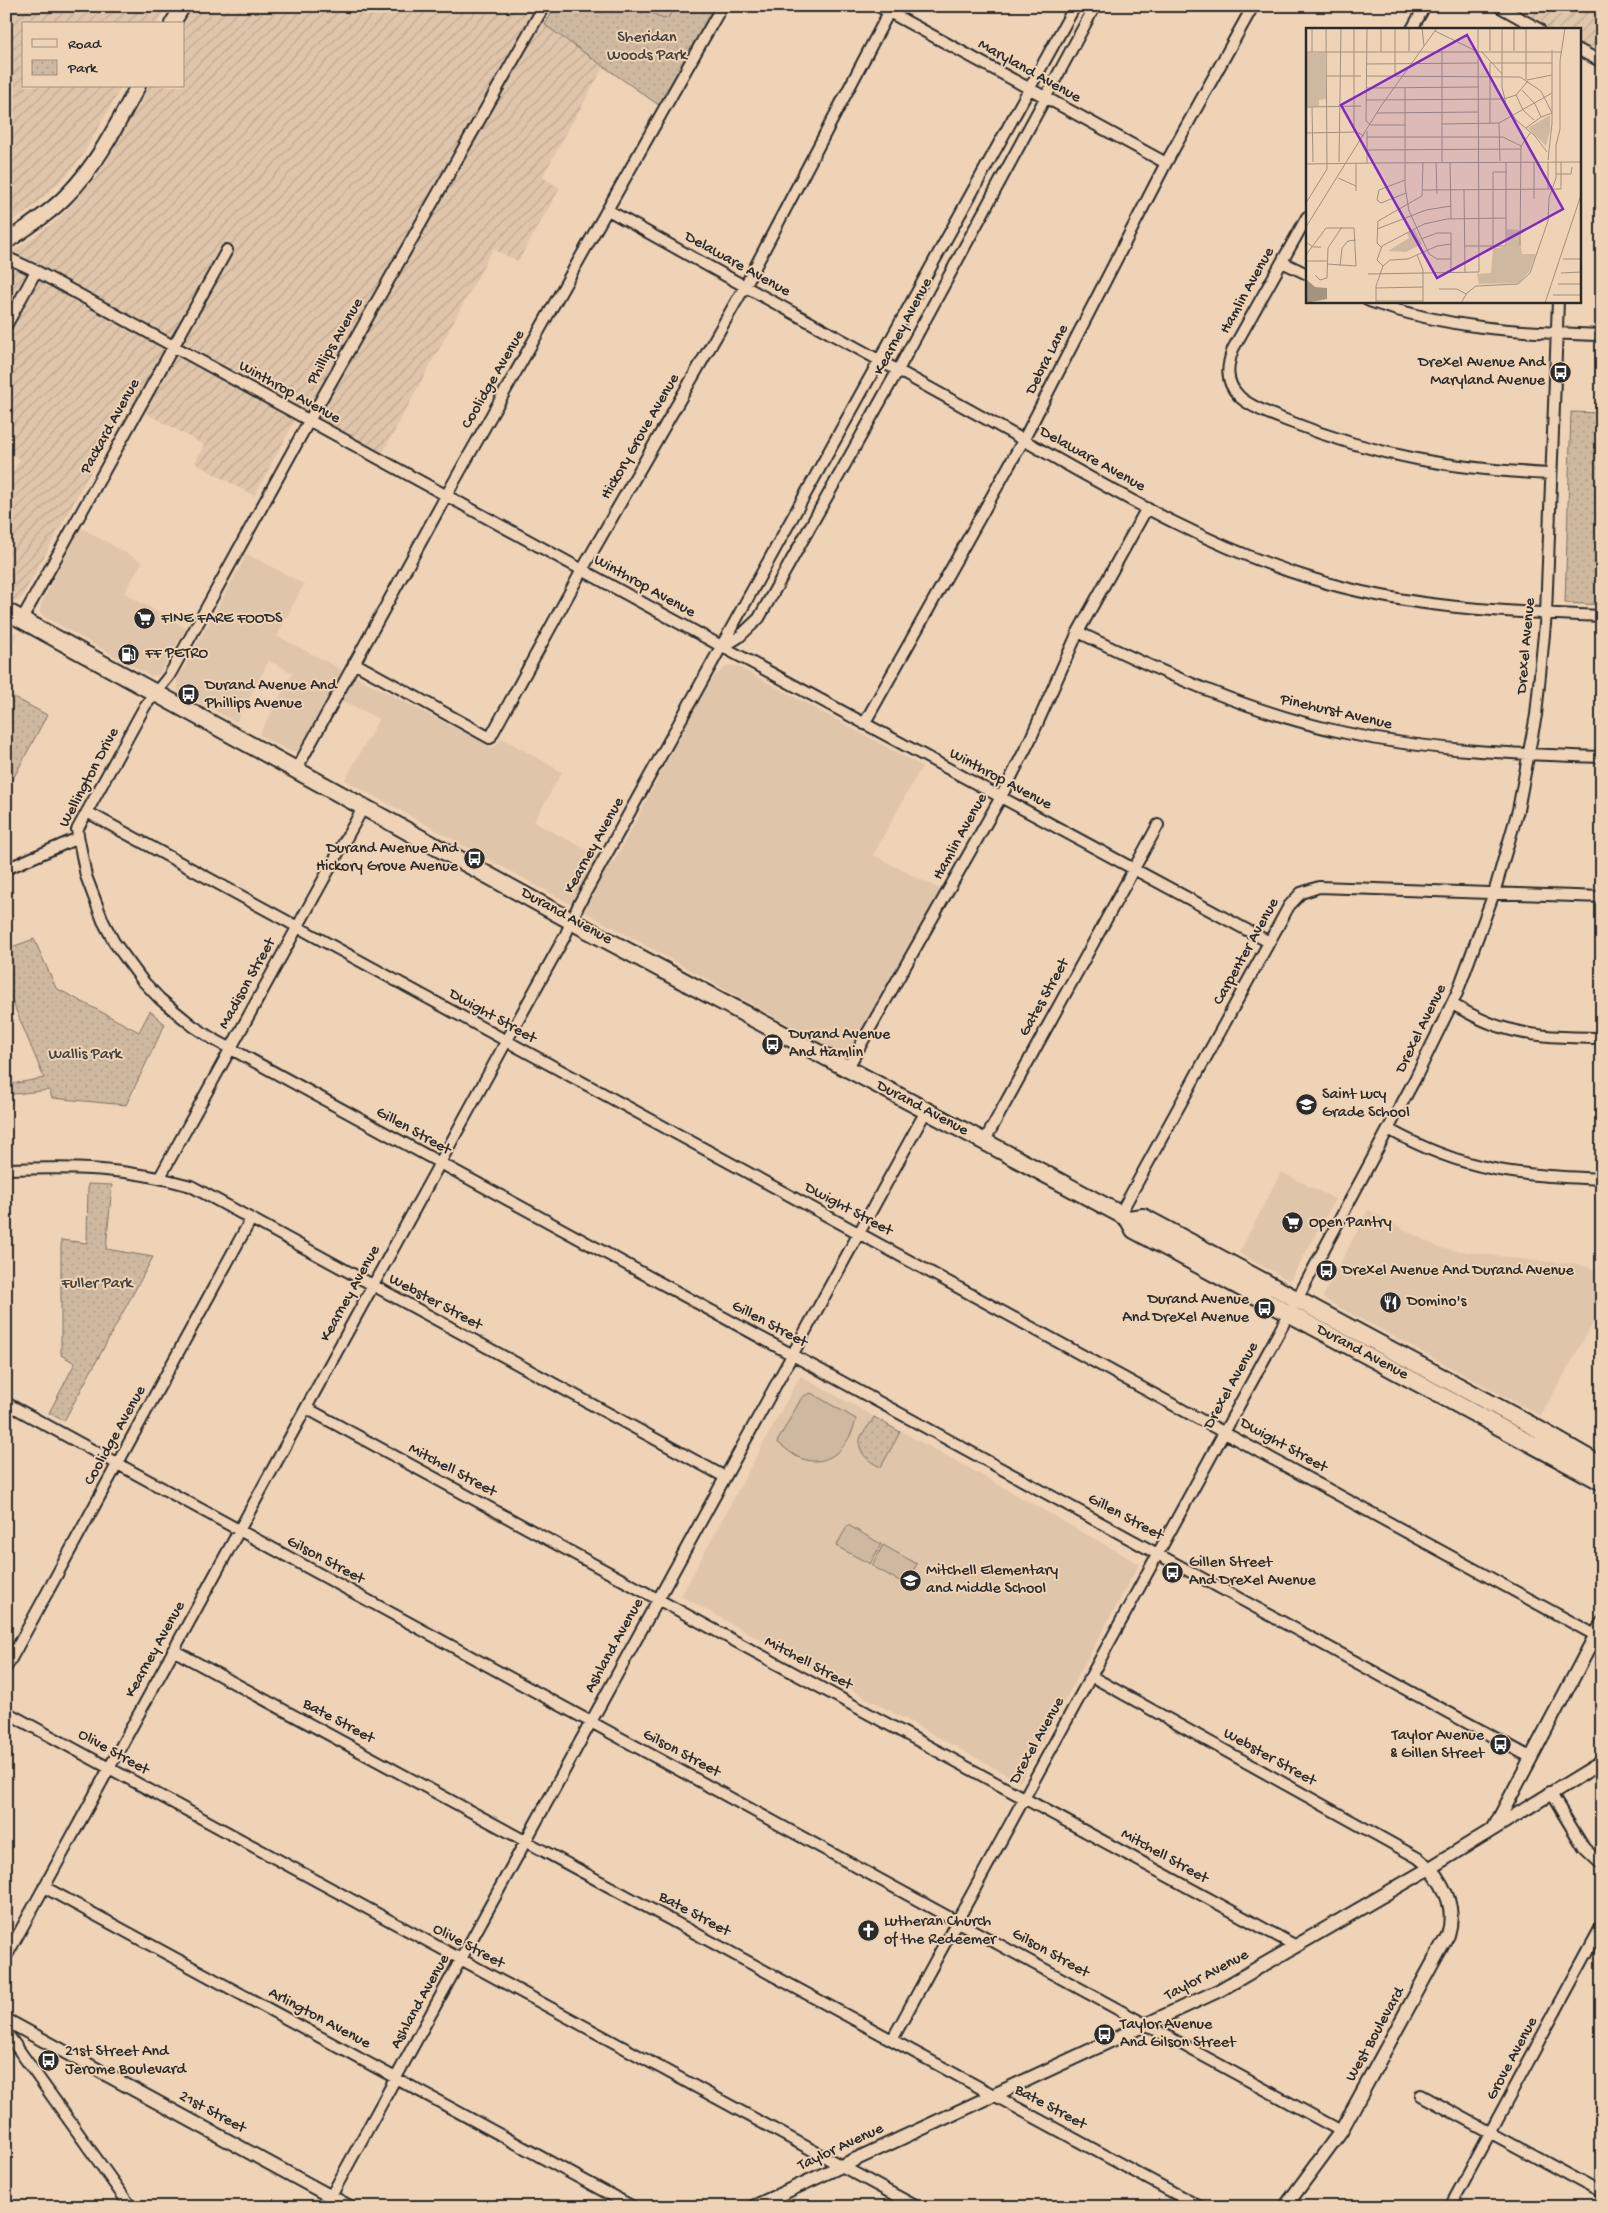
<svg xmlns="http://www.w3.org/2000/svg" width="1608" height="2213" font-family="'Gochi Hand',sans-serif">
	<defs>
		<pattern id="industrial-furrows" width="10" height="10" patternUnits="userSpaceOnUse" patternTransform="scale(1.25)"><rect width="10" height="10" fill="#dfc5aa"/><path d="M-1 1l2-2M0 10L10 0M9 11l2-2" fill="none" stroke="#c0a992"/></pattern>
		<pattern id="park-dots" width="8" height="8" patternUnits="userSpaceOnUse" patternTransform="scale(1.25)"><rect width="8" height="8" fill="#cfb8a0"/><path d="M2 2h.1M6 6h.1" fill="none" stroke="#b29e8a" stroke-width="1.8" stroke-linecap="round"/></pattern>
	</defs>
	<rect width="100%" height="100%" fill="#efd3b6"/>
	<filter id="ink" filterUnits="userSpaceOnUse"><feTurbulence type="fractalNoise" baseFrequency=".02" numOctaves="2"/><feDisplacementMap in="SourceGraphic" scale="10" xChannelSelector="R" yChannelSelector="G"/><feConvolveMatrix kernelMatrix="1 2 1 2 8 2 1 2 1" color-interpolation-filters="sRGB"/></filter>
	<g filter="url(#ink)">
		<path fill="#dfc5aa" d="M80 527 142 562 124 593 186 628 159 675 151 676 43 616 40 612 41 604Z
			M247 554 304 584 277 636 494 748 502 738 562 772 534 822 613 864 703 693 714 677 729 665 737 666 922 766 873 855 941 890 855 1046 846 1052 837 1051 345 780 379 719 330 694 299 751H289L259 735 293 673 269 661 236 722 178 691 177 680Z
			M6 628 17 634 6 655Z
			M1281 1172 1335 1199 1290 1281 1239 1253Z
			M1368 1210 1439 1248 1528 1260 1577 1264 1602 1272V1307L1541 1416 1322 1298Z
			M800 1376 976 1472 1139 1564 1020 1782 681 1596Z"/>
		<path fill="url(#industrial-furrows)" d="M6 6H167L157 24H24V86H122L84 153 70 172 32 208 6 226Z
			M194 6H537L532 16 604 66 542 177 560 188 518 261 493 249 382 454 301 409 254 496 195 463 204 445 128 403 22 597 18 601H13L6 597V484L20 459 6 451V256L55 222 92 183 112 153 149 86H184L183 24Z
			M1505 6H1602V59L1579 46V29H1547Z"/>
		<path fill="url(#park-dots)" stroke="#7d7266" d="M555 6H715L660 106 545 25Z
			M1571 412 1602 413V605L1565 603Z
			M6 693 47 715 13 779 6 782Z
			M34 939 56 988 139 1032 150 1011 165 1024 126 1105 52 1098 49 1090 6 1095V1085L44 1078 6 986V949Z
			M88 1184 112 1185 106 1249 153 1257 64 1421 49 1413 75 1363 61 1355V1240L87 1243Z
			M874 1417 900 1432 881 1467C870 1463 855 1451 861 1437 863 1431 871 1424 874 1417Z"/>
		<path fill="#cfb8a0" stroke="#7d7266" d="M640 6H675L668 18 663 19Z
			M811 1393 856 1419C851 1444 829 1470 800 1458 792 1455 784 1447 777 1442L802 1397Z
			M848 1525 881 1544 870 1564 836 1546Z
			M883 1545 917 1564 905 1584 872 1566Z"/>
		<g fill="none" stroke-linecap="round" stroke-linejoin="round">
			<defs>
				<path id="minor" d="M544 6 309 421 169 676 145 706 77 830 86 876 103 921 114 942 142 980 160 999 193 1026 213 1039 1530 1757
					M878 6 1166 163
					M1498 6 1539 29
					M1412 29 1425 6
					M1579 50 1602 62
					M608 210C733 281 860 349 986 419 1091 477 1195 543 1310 578 1405 608 1503 612 1602 616
					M1307 217 1233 349C1227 366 1225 381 1238 395 1247 406 1275 416 1288 421 1378 457 1455 469 1551 474
					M6 257 36 271 723 647 1269 942
					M1282 262 1307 274
					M1369 301C1448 329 1519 332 1602 335
					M6 326 36 271
					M22 619 227 250
					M1078 632C1165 674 1252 713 1346 733 1431 751 1516 754 1602 757
					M723 647 739 637 759 618 898 370 1095 6
					M354 663 490 738 582 570 744 288 889 12
					M864 724 1024 439 1166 163 1253 6
					M296 770 446 496 722 6
					M87 812 1595 1635
					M6 869 78 838
					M1452 1004C1468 1013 1484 1022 1501 1027 1534 1038 1568 1037 1602 1038
					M847 1069 1001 797 1030 740 1078 632 1147 508
					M1388 1129C1465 1172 1517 1175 1602 1179
					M984 1142 1158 825
					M6 1169C75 1167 124 1167 191 1186L725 1477
					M160 1177 364 806
					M1120 1214 1289 906 1301 893 1319 887 1602 897
					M6 1403 1341 2131
					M306 1408 1296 1946
					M173 1650 1200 2207
					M6 1668 251 1219
					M1091 1676 1418 1858 1430 1868
					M6 1712 917 2207
					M1550 1792 1584 1848 1602 1865
					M44 1887 633 2207
					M6 1957 506 1042 565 936 579 904 1075 6
					M6 2032 131 2207
					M892 2040 1302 1290 1415 1079 1457 993 1494 893 1518 810 1536 715 1546 614 1558 301
					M1421 2095 1602 2193
					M331 2196 926 1111
					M1450 2207 1602 1925"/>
				<path id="tertiary" d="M1494 1828 1602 1623
					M6 2020 350 2207
					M753 2207 1220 1990 1430 1868 1602 1762
					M1285 2207 1341 2131 1448 1935C1456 1909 1446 1888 1430 1868"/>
				<path id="secondary" d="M172 24 183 6
					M6 242C27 227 49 214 67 195 98 164 117 124 138 86"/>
				<path id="primary" d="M6 611 586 929 1120 1214 1128 1219 1134 1230 1602 1482
					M1128 1219 1143 1217 1147 1219 1529 1424 1602 1466"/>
			</defs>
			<use href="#minor" stroke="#2b2b2b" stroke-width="14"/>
			<use href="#tertiary" stroke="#2b2b2b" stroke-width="16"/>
			<use href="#secondary" stroke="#2b2b2b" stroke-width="18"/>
			<use href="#primary" stroke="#2b2b2b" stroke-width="20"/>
			<use href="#minor" stroke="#efd3b6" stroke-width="10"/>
			<use href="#tertiary" stroke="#efd3b6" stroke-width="12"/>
			<use href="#secondary" stroke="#efd3b6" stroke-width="14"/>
			<use href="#primary" stroke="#efd3b6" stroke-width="16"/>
		</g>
	</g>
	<defs>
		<symbol id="bus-disc" viewBox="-11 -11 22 22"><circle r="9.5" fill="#2b2b2b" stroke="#efd3b6"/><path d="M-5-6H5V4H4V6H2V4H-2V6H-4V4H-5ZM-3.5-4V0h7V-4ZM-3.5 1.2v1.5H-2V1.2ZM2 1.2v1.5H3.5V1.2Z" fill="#fff"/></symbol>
		<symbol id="supermarket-disc" viewBox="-11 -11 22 22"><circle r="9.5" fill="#2b2b2b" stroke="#efd3b6"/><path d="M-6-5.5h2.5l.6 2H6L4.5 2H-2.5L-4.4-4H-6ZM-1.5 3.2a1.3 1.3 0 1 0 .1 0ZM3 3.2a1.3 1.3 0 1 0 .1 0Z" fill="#fff"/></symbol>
		<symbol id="fuel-disc" viewBox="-11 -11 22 22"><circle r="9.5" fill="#2b2b2b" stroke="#efd3b6"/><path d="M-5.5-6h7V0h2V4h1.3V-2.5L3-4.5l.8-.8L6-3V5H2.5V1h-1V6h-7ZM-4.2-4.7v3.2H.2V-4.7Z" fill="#fff"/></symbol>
		<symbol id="school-disc" viewBox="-11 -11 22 22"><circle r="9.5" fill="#2b2b2b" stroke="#efd3b6"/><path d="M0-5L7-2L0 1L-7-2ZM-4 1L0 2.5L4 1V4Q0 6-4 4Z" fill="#fff"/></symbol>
		<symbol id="restaurant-disc" viewBox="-11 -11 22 22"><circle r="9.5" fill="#2b2b2b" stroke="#efd3b6"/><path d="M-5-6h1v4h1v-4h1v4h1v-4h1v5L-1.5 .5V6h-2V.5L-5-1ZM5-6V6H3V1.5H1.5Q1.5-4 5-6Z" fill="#fff"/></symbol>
		<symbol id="church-disc" viewBox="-11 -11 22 22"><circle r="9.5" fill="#2b2b2b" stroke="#efd3b6"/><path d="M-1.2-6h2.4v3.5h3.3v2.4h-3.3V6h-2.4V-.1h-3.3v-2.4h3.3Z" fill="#fff"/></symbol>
	</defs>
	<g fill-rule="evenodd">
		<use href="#bus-disc" x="1548" y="360" width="25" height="25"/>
		<use href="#supermarket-disc" x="132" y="606" width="25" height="25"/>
		<use href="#fuel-disc" x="116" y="642" width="25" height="25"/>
		<use href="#bus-disc" x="176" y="682" width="25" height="25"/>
		<use href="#bus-disc" x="462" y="846" width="25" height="25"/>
		<use href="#bus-disc" x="760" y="1032" width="25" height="25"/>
		<use href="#school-disc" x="1294" y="1092" width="25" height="25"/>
		<use href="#supermarket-disc" x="1280" y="1210" width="25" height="25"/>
		<use href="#bus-disc" x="1314" y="1258" width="25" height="25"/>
		<use href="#restaurant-disc" x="1378" y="1290" width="25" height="25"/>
		<use href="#bus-disc" x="1252" y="1296" width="25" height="25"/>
		<use href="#bus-disc" x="1160" y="1560" width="25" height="25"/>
		<use href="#school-disc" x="898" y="1568" width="25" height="25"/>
		<use href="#bus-disc" x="1488" y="1732" width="25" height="25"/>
		<use href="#church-disc" x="856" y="1918" width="25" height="25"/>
		<use href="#bus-disc" x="1092" y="2022" width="25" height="25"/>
		<use href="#bus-disc" x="36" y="2048" width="25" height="25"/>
	</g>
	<g text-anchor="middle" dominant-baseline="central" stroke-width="4" stroke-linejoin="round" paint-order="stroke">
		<g font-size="16" fill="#44403d" stroke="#efd3b6">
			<text x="647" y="38">Sheridan<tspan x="647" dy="18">Woods Park</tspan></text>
			<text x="85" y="1055">Wallis Park</text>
			<text x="97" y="1284">Fuller Park</text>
		</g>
		<g font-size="16" fill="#2b2b2b" stroke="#efd3b6">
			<text transform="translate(1029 72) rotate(29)">Maryland Avenue</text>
			<text transform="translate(737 265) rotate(29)">Delaware Avenue</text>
			<text transform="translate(1248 291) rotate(-61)">Hamlin Avenue</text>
			<text transform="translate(904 327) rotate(-62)">Kearney Avenue</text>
			<text transform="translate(336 342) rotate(-60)">Phillips Avenue</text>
			<text transform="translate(1048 360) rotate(-63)">Debra Lane</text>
			<text transform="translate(494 380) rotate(-60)">Coolidge Avenue</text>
			<text transform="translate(289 393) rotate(29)">Winthrop Avenue</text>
			<text transform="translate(111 427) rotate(-61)">Packard Avenue</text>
			<text transform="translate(641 437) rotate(-60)">Hickory Grove Avenue</text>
			<text transform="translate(1092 460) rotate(29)">Delaware Avenue</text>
			<text transform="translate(644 587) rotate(29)">Winthrop Avenue</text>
			<text transform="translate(1527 646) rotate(-85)">Drexel Avenue</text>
			<text transform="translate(1336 713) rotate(13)">Pinehurst Avenue</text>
			<text transform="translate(90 778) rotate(-62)">Wellington Drive</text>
			<text transform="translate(1000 780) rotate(28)">Winthrop Avenue</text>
			<text transform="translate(961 837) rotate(-61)">Hamlin Avenue</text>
			<text transform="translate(595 846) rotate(-61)">Kearney Avenue</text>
			<text transform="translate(566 917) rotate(29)">Durand Avenue</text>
			<text transform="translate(1247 952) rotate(-61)">Carpenter Avenue</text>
			<text transform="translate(248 984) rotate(-61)">Madison Street</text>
			<text transform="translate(1045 998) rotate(-61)">Gates Street</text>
			<text transform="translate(492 1017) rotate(29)">Dwight Street</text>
			<text transform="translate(1422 1029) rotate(-64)">Drexel Avenue</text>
			<text transform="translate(922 1109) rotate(28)">Durand Avenue</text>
			<text transform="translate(413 1132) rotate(29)">Gillen Street</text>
			<text transform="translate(848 1210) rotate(28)">Dwight Street</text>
			<text transform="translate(351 1294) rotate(-61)">Kearney Avenue</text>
			<text transform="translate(435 1303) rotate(28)">Webster Street</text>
			<text transform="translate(769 1325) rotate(28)">Gillen Street</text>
			<text transform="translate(1362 1353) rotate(28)">Durand Avenue</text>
			<text transform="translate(1232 1386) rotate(-61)">Drexel Avenue</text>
			<text transform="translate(116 1436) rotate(-61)">Coolidge Avenue</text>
			<text transform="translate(1283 1446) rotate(29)">Dwight Street</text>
			<text transform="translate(452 1471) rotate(28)">Mitchell Street</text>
			<text transform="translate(1125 1518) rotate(28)">Gillen Street</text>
			<text transform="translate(325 1561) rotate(28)">Gilson Street</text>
			<text transform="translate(615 1646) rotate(-61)">Ashland Avenue</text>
			<text transform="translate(156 1650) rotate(-61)">Kearney Avenue</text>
			<text transform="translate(808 1664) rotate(28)">Mitchell Street</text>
			<text transform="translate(338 1722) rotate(28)">Bate Street</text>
			<text transform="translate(1038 1741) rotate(-61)">Drexel Avenue</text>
			<text transform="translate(113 1753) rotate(29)">Olive Street</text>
			<text transform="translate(681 1754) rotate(28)">Gilson Street</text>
			<text transform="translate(1269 1758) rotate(29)">Webster Street</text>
			<text transform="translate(1164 1857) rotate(29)">Mitchell Street</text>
			<text transform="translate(694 1915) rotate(28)">Bate Street</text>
			<text transform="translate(468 1947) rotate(28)">Olive Street</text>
			<text transform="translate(1050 1954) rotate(29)">Gilson Street</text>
			<text transform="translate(1207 1976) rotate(-28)">Taylor Avenue</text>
			<text transform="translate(421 2002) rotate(-61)">Ashland Avenue</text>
			<text transform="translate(319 2019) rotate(28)">Arlington Avenue</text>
			<text transform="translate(1376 2035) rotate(-61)">West Boulevard</text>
			<text transform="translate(1513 2059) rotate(-62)">Grove Avenue</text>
			<text transform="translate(1050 2108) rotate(28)">Bate Street</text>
			<text transform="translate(212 2113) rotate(28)">21st Street</text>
			<text transform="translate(841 2148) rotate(-25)">Taylor Avenue</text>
		</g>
		<g font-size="16" fill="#2b2b2b" stroke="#efd3b6" text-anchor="start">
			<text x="1545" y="363" text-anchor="end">Drexel Avenue And<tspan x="1545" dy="18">Maryland Avenue</tspan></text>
			<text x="161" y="619">FINE FARE FOODS</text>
			<text x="145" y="654">FF PETRO</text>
			<text x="205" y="686">Durand Avenue And<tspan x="205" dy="18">Phillips Avenue</tspan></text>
			<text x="458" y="849" text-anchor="end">Durand Avenue And<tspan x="458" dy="18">Hickory Grove Avenue</tspan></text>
			<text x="789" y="1035">Durand Avenue<tspan x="789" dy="18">And Hamlin</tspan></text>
			<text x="1322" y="1095">Saint Lucy<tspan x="1322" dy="18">Grade School</tspan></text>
			<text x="1309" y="1223">Open Pantry</text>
			<text x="1342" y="1271">Drexel Avenue And Durand Avenue</text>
			<text x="1249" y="1300" text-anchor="end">Durand Avenue<tspan x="1249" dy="18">And Drexel Avenue</tspan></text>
			<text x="1407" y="1302">Domino's</text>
			<text x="1189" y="1563">Gillen Street<tspan x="1189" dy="18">And Drexel Avenue</tspan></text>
			<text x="926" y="1571">Mitchell Elementary<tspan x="926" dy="18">and Middle School</tspan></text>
			<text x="1484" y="1736" text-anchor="end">Taylor Avenue<tspan x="1484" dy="18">&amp; Gillen Street</tspan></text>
			<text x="884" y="1922">Lutheran Church<tspan x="884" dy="18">of the Redeemer</tspan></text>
			<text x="1120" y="2025">Taylor Avenue<tspan x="1120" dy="18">And Gilson Street</tspan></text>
			<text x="65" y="2052">21st Street And<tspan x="65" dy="18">Jerome Boulevard</tspan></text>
		</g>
	</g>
	<g transform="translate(1306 28)">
		<rect width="275" height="275" fill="#efd3b6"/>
		<path d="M0 25H19L20 71 13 72V78H0ZM244 87V103L240 118 222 100ZM108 201 116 216 100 224 82 223 103 210 101 205ZM201 201 213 202 216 226H230L223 244 213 255 173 256 171 246 185 245 187 220 201 219Z" fill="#cfb8a0"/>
		<path d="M0 251 9 259 21 260V271L0 275Z" fill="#a49381"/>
		<path fill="none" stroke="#a1907e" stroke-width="1" d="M6 0V24M48 0V104M61 0 60 93 65 97H99M75 0V24M89 0V48M103 0V23M116 0 118 18M184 0V23M196 0V59L200 76 210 92 229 108 241 124M208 0V23M220 0V52M129 3 170 23M136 23V134M175 23 196 46M0 24H256M61 36 172 35M20 48H55M61 48 214 49 235 63 246 85 235 89 220 100M221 52 246 47M61 60 172 59M99 60V158L103 183 123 226 131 231H145M216 62 229 76 235 89M210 67 217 82 228 92M60 72 198 71 210 67 222 53M0 79 55 78M6 79 7 134M71 85 172 84M193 95 194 133M136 96 193 95 246 65M184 96V35H246M61 103V135M0 105 51 104 58 108M61 109H197L215 118M61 122 215 121M242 132 246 95V22M33 134 35 0M130 134 131 166M144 134 145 191M228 134V171M242 134V161M50 135V163M66 135 275 134M0 136 67 135M250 146H265L266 139M32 150 50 158M99 152 73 162 71 172 75 175 100 165M158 161 159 245M117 162 255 161V134M0 175 21 141 20 0M0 199 75 78 131 0M71 201 120 182 145 178M115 211 131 205H145V245M0 214 7 219H15M214 217 215 118 225 104M159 218H200V134M187 218V144H201M75 219 71 215 72 193 116 168 117 134M0 227 20 200H48L50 238 21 236M111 227 117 242V275M257 231H275M0 233H21M34 238 36 220 42 213 50 212M77 238 71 232 76 218 118 196 141 191 200 190M77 238 84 232 102 231 131 218 145 216M255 245 275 244M62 246 173 244 172 0M9 247 14 252 21 250 22 220 36 199M252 256H275M70 260 117 259M133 261H151L160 266M247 267H275M70 273H117M70 274V258L77 238M155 275 161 265 170 258 212 256 224 245 242 193 243 170 250 150V117L254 101V33L259 0M239 275 275 167"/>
		<path fill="#7b2cbf" fill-opacity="0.15" stroke="#7b2cbf" stroke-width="2.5" d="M161 7 257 181 131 250 35 77Z"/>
		<rect width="275" height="275" fill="none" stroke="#2b2b2b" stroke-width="2.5"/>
	</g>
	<rect width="1608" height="2213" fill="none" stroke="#efd3b6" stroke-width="25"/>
	<rect x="12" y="12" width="1583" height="2188" fill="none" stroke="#2b2b2b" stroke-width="2" filter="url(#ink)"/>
	<rect x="22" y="22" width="162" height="65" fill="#efd3b6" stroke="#a1907e"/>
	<rect x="32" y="39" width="25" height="8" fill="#efd3b6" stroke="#a1907e"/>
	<text x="68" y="48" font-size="15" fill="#2b2b2b">Road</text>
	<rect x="32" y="60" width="25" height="15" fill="url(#park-dots)" stroke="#a1907e"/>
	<text x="68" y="72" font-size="15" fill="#2b2b2b">Park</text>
</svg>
